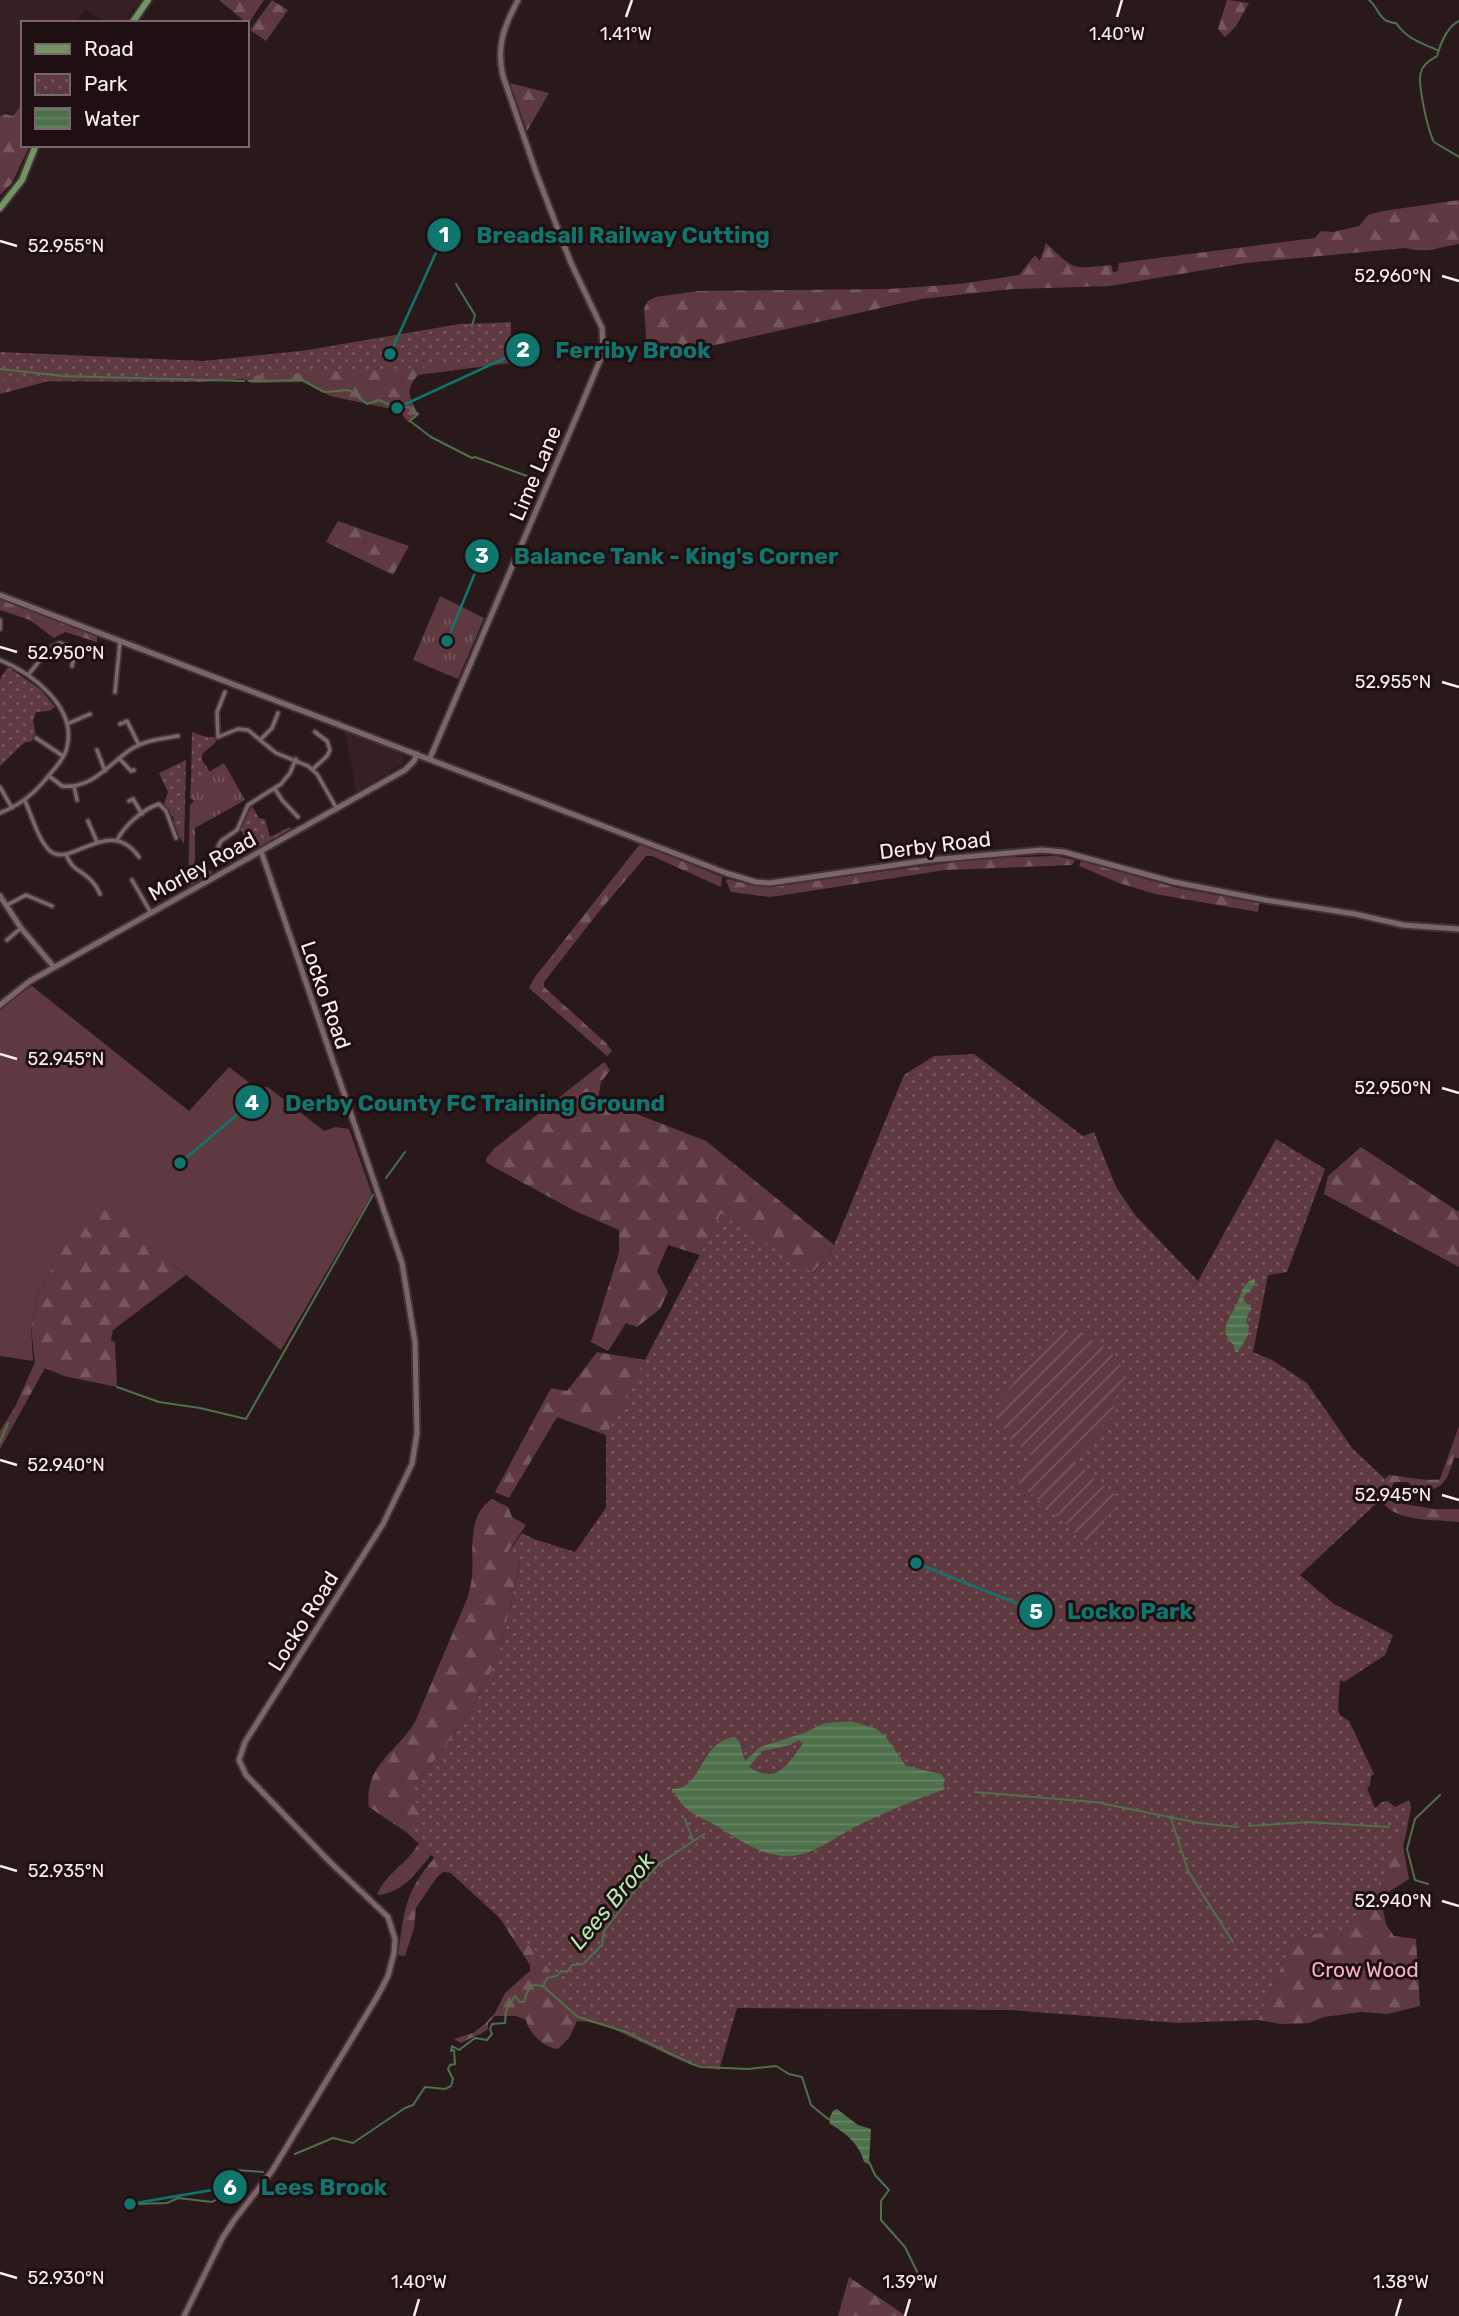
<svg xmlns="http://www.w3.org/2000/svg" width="1459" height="2316" font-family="Rubik,sans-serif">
	<defs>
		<pattern id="grass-tufts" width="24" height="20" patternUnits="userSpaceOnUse" patternTransform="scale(1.75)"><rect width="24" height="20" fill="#5e3a40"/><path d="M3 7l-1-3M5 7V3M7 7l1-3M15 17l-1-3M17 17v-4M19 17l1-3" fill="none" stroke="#76575c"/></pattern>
		<pattern id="forest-firs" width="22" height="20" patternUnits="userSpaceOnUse" patternTransform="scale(1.75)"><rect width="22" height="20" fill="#5e3a40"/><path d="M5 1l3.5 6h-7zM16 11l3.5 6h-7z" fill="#76575c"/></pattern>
		<pattern id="park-dots" width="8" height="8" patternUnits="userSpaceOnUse" patternTransform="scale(1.75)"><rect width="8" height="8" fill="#5e3a40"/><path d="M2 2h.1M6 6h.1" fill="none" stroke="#76575c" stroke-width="1.8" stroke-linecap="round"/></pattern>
		<pattern id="garden-furrows" width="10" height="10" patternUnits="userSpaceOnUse" patternTransform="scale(1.75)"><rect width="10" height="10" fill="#5e3a40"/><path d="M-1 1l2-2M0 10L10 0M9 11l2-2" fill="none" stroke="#76575c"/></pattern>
		<pattern id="water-rules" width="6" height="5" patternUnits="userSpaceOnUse" patternTransform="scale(1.75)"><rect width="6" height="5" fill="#4e714b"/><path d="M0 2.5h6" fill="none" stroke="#688665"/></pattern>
	</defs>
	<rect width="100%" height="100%" fill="#2a191b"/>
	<path fill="#371f23" d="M0 0H140L124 23H107L85 9 76 23H23V103L13 116 7 112 0 115Z
		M345 731 401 752 404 757 403 764 356 792Z"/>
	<path fill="url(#grass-tufts)" d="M440 596 484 618 458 679 413 660Z
		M224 763 245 800 195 828V863L213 872 188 887 190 805 194 801 190 798 191 783Z"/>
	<path fill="url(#forest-firs)" d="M219 0H264L248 24Z
		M272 0 288 10 266 41 250 30Z
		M1227 0 1249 3 1236 26 1225 37 1218 29Z
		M510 83 549 93 527 131Z
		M23 103V145H30L12 183 0 195V116L5 114 13 116Z
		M1459 200V244C1436 247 1430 254 1405 248L1246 263 1109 286 1012 289 921 299 675 354 657 355 647 348 644 308 648 301 656 297 698 291 888 289 959 284 1019 275 1035 255 1040 261 1046 243C1075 271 1072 269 1111 265L1113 272 1118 271 1119 263 1315 238 1321 231 1333 232 1359 226 1368 215 1383 211Z
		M511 323 510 363 418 375C404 391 410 397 418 415L409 423 400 412 392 409 330 396 305 382 252 383 243 379H56L0 394V357L226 364 460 324Z
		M338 521 409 546 393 575 326 542Z
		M0 598 97 634V642L65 632 54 638 30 620 0 610Z
		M640 844 722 877 721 887 652 856H646L597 914 544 982V987L606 1043 612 1051 607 1056 529 988 535 977Z
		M1056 856 1075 860 1072 865 945 870 771 897 731 892 726 881 727 879 756 886H770L986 858Z
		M1081 861 1178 888 1259 903 1258 912 1155 894 1119 883 1079 866Z
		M604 1062 610 1070 601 1082 598 1099 706 1141 834 1245 830 1255 812 1273 721 1214 700 1255 668 1245 657 1271 668 1292 660 1309 637 1327 626 1323 608 1351 591 1342 619 1253V1230L575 1211 492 1166 486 1162 487 1157 495 1148Z
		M1361 1147 1459 1212V1267L1324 1194 1328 1176Z
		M103 1208 186 1275 113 1330 111 1340 115 1342 117 1387 64 1376 45 1368 0 1449V1431L15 1407 35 1362 31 1327 38 1294 74 1227 91 1211Z
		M597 1352 645 1360 617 1416 628 1502 585 1539 606 1508V1435L557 1417 509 1498 495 1492 551 1388 567 1391Z
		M1459 1426V1458L1454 1457C1447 1483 1441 1494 1413 1488L1408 1482H1394L1389 1495 1392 1502 1433 1509H1459V1522C1436 1519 1392 1523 1381 1499L1385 1479 1389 1475C1401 1476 1431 1482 1440 1479Z
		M492 1499 508 1507 512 1517 526 1525 508 1552 520 1561C512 1593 508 1626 497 1657 480 1705 447 1745 415 1784L424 1810 406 1832 369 1807C363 1766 398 1751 415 1722L467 1599C469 1592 471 1585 472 1577 474 1552 466 1516 492 1499Z
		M1392 1834H1406L1403 1846 1409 1879 1390 1891 1382 1904 1386 1925 1394 1936 1416 1939 1420 2006 1388 2014 1361 2012 1324 2017 1309 2023 1281 2024 1258 2020 1294 1938 1356 1926Z
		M419 1843 431 1855C416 1873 403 1893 377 1895 388 1870 405 1867 419 1843Z
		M436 1856 682 2061C650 2046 613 2022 577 2021L569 2038 558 2049C545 2048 529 2034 526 2020L516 2016H495L488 2023V2029C484 2033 468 2039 461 2043L454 2039 473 2033 485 2024 495 2013 505 1993 530 1971V1965L499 1917 451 1873 443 1872 437 1877 416 1908 414 1928 405 1956 398 1955C405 1908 404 1893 436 1856Z
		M849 2277 906 2316H838Z"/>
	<path fill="url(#park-dots)" d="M511 322 510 363 243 376V379L204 382 0 381V352L204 361 309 350 458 325Z
		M8 667 40 689 55 707 49 711 36 712 33 721 36 735 32 741 24 743 0 766V679Z
		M192 732 206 737H215L216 742 202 754V760L210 772 191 783Z
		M186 760 184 844 172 824 174 820 173 816 169 813 164 804 168 792 159 773Z
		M252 806 259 818 265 819 270 837 290 827 291 829 252 851 247 843 249 838 245 837 240 829 247 810Z
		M974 1054 1083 1136 1094 1132 1116 1187 1135 1215 1198 1281 1276 1139 1325 1169 1287 1272 1268 1275 1253 1352 1272 1360 1307 1383 1352 1448 1385 1479 1381 1499 1300 1575 1334 1604 1393 1635 1385 1655 1344 1682 1340 1680 1338 1710 1340 1715 1349 1721 1374 1774 1371 1776 1370 1786 1367 1788 1375 1808 1382 1802 1388 1801 1395 1807 1409 1800 1411 1808 1406 1834 1392 1835 1393 1856 1356 1927 1294 1938 1258 2020 1178 2023 1010 2010 737 2008 719 2070 682 2061 575 2011 539 1954 406 1832 423 1810C414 1801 410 1797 415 1784 447 1745 480 1705 497 1657 508 1626 512 1594 520 1562L508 1553 522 1533 534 1539 575 1552 606 1508V1435L721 1214 813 1273 830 1255 904 1075 934 1056Z"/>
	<path fill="url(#garden-furrows)" d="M1060 1328C1091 1336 1119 1349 1128 1383L1114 1399 1113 1415 1072 1460 1120 1499 1119 1504 1086 1542 1017 1482 1023 1475 1021 1474 1025 1473 1036 1460 1009 1437 997 1414 1001 1399 1047 1341Z"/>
	<path fill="#5e3a40" d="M32 986 189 1111 229 1067 255 1087H268L324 1131 336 1127 349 1129 372 1194 281 1350 103 1209 91 1211 74 1227 38 1294 31 1327 33 1361 0 1356V1009L11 998Z"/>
	<path fill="url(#water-rules)" fill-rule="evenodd" d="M1255 1278V1285L1243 1297 1244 1301 1252 1309 1248 1314 1246 1322 1249 1326 1248 1335 1238 1352H1235L1234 1345C1214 1330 1234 1314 1239 1299 1242 1289 1244 1283 1255 1278Z
		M851 1721 877 1729 882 1734H887L886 1737 906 1766 941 1774 945 1780 943 1785 945 1789C916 1799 888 1811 861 1824 837 1835 810 1859 783 1856 757 1854 737 1838 715 1825 701 1817 680 1810 676 1793H672V1789C703 1790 698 1743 734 1737L739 1741 745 1761 760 1747 804 1733 825 1723ZM799 1740 803 1744C786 1765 778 1785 749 1767L762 1751 790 1745Z
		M837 2109 858 2125 871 2129 869 2164 864 2162C860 2145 845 2132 830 2124L829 2119 833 2111Z"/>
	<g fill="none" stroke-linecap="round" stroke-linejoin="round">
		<path stroke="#4e714b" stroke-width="2" d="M1369 0C1380 9 1378 22 1396 23 1406 38 1421 43 1437 50
			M1459 21C1447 27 1440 45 1437 56 1431 60 1423 64 1421 72 1417 83 1428 131 1434 142L1459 157
			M456 284 475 315 472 326
			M0 369 63 376 244 381
			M249 381 302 380 324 392 349 390 367 404 379 400 397 408 409 407 418 414 410 421 431 437 472 458 475 457 535 479
			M386 1178 405 1152
			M117 1387 159 1402 200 1408 246 1419 373 1195
			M0 1442 8 1423
			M975 1792 1095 1802 1199 1823 1238 1827
			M1171 1818 1188 1871 1233 1942
			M685 1819 693 1841
			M1249 1826 1308 1822 1389 1827
			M1428 1884 1415 1880 1407 1849 1415 1819 1440 1795
			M544 1987 578 2017 626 2032 692 2064 701 2067 748 2069 776 2066 789 2074 802 2077 811 2105 828 2119
			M295 2154 333 2138 353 2143 405 2108 413 2105 425 2087 445 2089 451 2086 453 2079 448 2069 450 2065 455 2064 454 2050 451 2051 452 2046 459 2050 475 2038 487 2040 492 2034 490 2029 492 2024 505 2023 506 2011 515 1996 520 2002H524L527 1992 533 1985 543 1986 547 1978 557 1976 561 1971 567 1972 572 1965 583 1964 602 1945 604 1931 637 1888 659 1864 704 1834
			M869 2162 875 2175 889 2190 881 2201V2220L905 2247 925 2288
			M134 2204 167 2203 178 2198 212 2202 226 2194V2183L236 2170 263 2172"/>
		<defs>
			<path id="street" d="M0 620V629
				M0 660C32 673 77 707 67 747 65 757 57 766 50 774 35 793 22 804 0 813
				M28 675 50 648 60 643 72 648 75 654 72 666
				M115 692 120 642
				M225 692 217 712 218 737 238 729 248 730 276 753 308 766 317 774 337 809
				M67 724 90 714
				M120 724 127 721 139 745
				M36 738 63 756
				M261 739 272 728 278 713
				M97 750 105 771
				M120 759 131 771 134 770
				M313 769 327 756 330 750 327 741 315 732
				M49 776 62 786C92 789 108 765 130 750 144 740 161 739 178 736
				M74 786 77 800
				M0 787 12 808
				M275 789 282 800 298 817
				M25 801C32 816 38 840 50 851 71 869 109 814 139 857
				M129 801 133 799 142 814
				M88 821 97 842
				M117 840C125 825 143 809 159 804L166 811 176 838
				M216 851 221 841 237 830 248 805 281 784 290 773 296 759
				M66 854C72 874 91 871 100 894
				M132 880 151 913
				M7 905 26 895 52 906
				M7 940 21 928"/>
			<path id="secondary" d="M0 595 726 873 756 882 770 883 930 860 1042 850 1064 852 1174 882 1265 900 1355 914 1403 925 1459 929
				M430 758 581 406 601 358 603 347 602 328 571 263 537 175 503 76C496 47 504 26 518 0
				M0 896 21 928 54 967
				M0 1005 30 981 405 770 414 761 417 754
				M184 2316 223 2237 235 2219 272 2171 377 1997 388 1976 394 1953 395 1939 388 1917 329 1861 246 1775 239 1760 245 1742 383 1524 412 1464 417 1433 415 1342 402 1263 261 851"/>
			<path id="primary" d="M132 23 148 0
				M0 208 22 180 36 145"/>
		</defs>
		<use href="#street" stroke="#413335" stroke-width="7"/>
		<use href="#secondary" stroke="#413335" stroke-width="9"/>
		<use href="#primary" stroke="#413335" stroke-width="10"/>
		<use href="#street" stroke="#7b6568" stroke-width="3.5"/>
		<use href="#secondary" stroke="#7b6568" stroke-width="5"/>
		<use href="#primary" stroke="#719366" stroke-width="6"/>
	</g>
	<path fill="none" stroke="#fbeeef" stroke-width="2.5" d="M626 17 632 0M1117 17 1122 0M0 241 17 246M1442 276 1459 281M0 647 17 652M1442 682 1459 687M0 1054 17 1059M1442 1088 1459 1093M0 1460 17 1465M1442 1495 1459 1500M0 1866 17 1871M1442 1901 1459 1906M0 2273 17 2278M414 2316 419 2299M905 2316 910 2299M1396 2316 1401 2299"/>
	<g text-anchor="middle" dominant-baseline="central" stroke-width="6" stroke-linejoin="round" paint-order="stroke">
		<g font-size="21" fill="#fbeeef" stroke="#200f12">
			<text transform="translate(535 473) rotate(-67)">Lime Lane</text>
			<text transform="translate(935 845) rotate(-7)">Derby Road</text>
			<text transform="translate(202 866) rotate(-29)">Morley Road</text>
			<text transform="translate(326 995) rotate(71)">Locko Road</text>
			<text transform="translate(303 1621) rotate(-58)">Locko Road</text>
		</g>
		<g font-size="21" fill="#f7b2bc" stroke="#200f12">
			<text x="1365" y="1969">Crow Wood</text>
		</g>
		<g font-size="23" font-style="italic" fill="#b3ebad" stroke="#200f12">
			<text transform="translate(612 1901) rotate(-50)">Lees Brook</text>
		</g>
	</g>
	<g font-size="18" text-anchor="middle" fill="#fbeeef" stroke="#200f12" stroke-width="6" stroke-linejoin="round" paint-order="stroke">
		<text x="626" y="40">1.41°W</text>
		<text x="1117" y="40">1.40°W</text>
		<text x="66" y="252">52.955°N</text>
		<text x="1393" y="282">52.960°N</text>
		<text x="66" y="659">52.950°N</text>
		<text x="1393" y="688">52.955°N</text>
		<text x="66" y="1065">52.945°N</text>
		<text x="1393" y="1094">52.950°N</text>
		<text x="66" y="1471">52.940°N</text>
		<text x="1393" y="1501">52.945°N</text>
		<text x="66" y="1877">52.935°N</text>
		<text x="1393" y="1907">52.940°N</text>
		<text x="66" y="2284">52.930°N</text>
		<text x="419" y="2288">1.40°W</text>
		<text x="910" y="2288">1.39°W</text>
		<text x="1401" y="2288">1.38°W</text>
	</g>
	<path fill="none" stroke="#0f766e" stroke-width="2.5" d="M390 354L444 235M397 408L523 350M447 641L482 556M180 1163L252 1102M916 1563L1036 1611M130 2204L230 2187"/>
	<g fill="#0f766e" stroke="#200f12" stroke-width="2.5">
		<circle cx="390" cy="354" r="7"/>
		<circle cx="397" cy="408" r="7"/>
		<circle cx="447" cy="641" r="7"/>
		<circle cx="180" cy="1163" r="7"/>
		<circle cx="916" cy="1563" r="7"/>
		<circle cx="130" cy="2204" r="7"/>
		<circle cx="444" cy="235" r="18"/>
		<circle cx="523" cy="350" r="18"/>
		<circle cx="482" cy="556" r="18"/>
		<circle cx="252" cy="1102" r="18"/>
		<circle cx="1036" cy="1611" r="18"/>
		<circle cx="230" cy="2187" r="18"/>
	</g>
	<g font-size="21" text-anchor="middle" font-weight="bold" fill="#fff">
		<text x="444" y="242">1</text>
		<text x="523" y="357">2</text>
		<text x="482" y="563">3</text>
		<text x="252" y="1110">4</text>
		<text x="1036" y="1619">5</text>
		<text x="230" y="2195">6</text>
	</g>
	<g font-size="23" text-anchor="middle" font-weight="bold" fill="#0f766e" stroke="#200f12" stroke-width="6" stroke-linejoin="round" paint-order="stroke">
		<text x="623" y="243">Breadsall Railway Cutting</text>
		<text x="633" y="358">Ferriby Brook</text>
		<text x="676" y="564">Balance Tank - King's Corner</text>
		<text x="475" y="1111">Derby County FC Training Ground</text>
		<text x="1130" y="1619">Locko Park</text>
		<text x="324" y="2195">Lees Brook</text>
	</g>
	<rect x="21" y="21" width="228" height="126" fill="#200f12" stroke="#78686a" stroke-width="2"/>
	<rect x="35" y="44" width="35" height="10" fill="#719366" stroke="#78686a" stroke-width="2"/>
	<text x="84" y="56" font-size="21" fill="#fbeeef">Road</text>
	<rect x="35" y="74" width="35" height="21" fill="url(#park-dots)" stroke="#78686a" stroke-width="2"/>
	<text x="84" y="91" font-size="21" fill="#fbeeef">Park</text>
	<rect x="35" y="108" width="35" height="21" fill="url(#water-rules)" stroke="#78686a" stroke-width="2"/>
	<text x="84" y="126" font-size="21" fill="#fbeeef">Water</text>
</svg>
